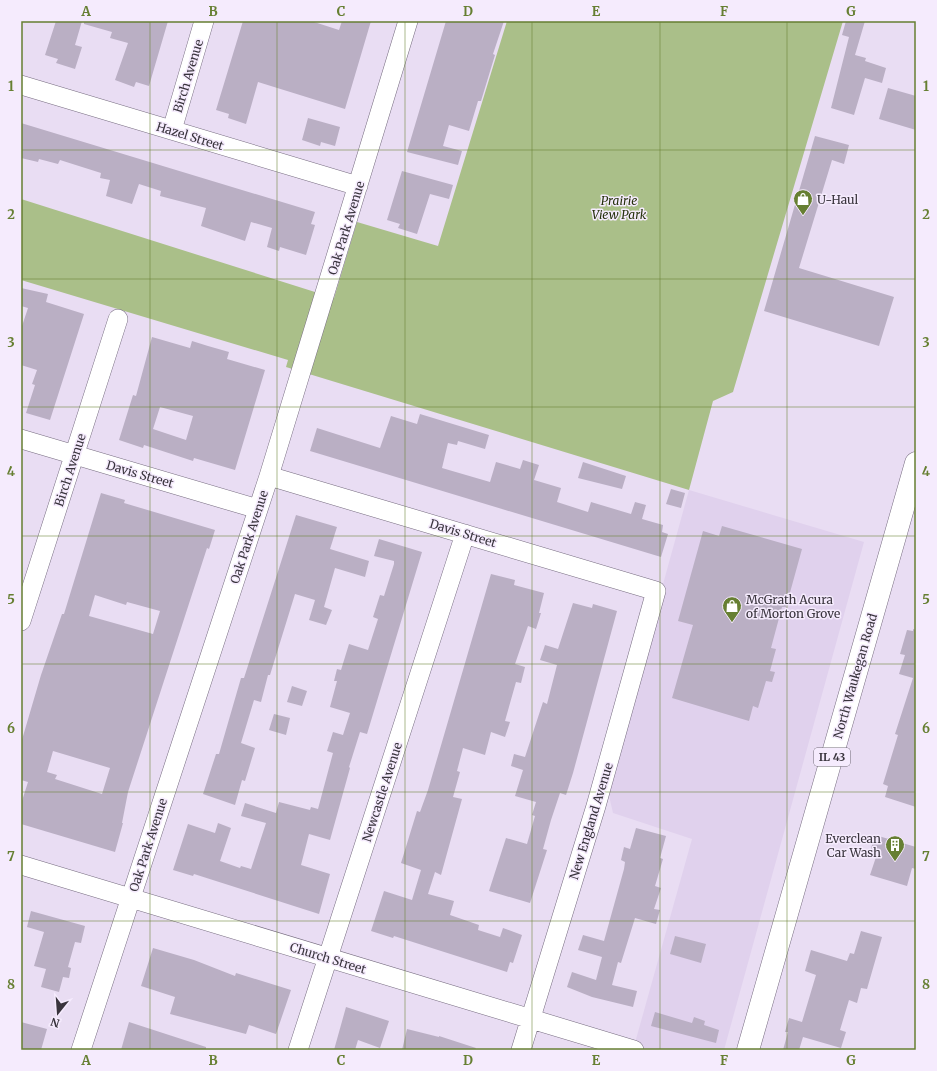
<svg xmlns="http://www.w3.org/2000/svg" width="937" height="1071" font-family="Merriweather,serif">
	<rect width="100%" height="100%" fill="#e9ddf3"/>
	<path fill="#e0d1ed" d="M689 490 864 542 724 1050H633L692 839 613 813 607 787Z"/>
	<path fill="#aabf89" d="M507 21H843L733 392 713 401 689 490 286 367 288 360 21 280V199L334 298 357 222 438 246Z"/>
	<path fill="#baafc4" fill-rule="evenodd" d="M56 21H82L75 45 82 47 75 69 56 63 58 59 45 55Z
		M84 21H168L149 86 136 82 134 87 115 80 128 43 110 38 112 32 84 24Z
		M243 21H311L339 30 342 21H371L345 109 258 82 246 124 228 118 229 114 216 110Z
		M446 21H504L493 54 495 55 481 101H478L469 131 449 125 443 146 462 151 458 165 407 152Z
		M846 21H865L855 55 866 58 865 61 886 68 882 83 865 78 854 115 831 108 849 37 842 35Z
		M888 88 916 96V130L879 119Z
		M308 118 340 127 335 146 321 142 320 146 302 140Z
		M21 123 315 212 311 224 315 225 306 255 280 247 279 251 267 247 272 228 251 222 245 241 201 226 206 208 160 196 161 191 139 184 132 204 106 196 110 180 100 178 101 173 60 160 58 164 39 159 38 162 21 158Z
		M815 136 849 145 844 164 832 160 799 268 894 297 879 346 764 311Z
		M402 171 453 185 449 199 430 194 417 234 398 228 400 224 387 220Z
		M21 288 48 294 46 302 84 314 50 420 26 413 35 385 32 384 37 370 21 365V329L28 308 21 306Z
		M152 337 190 348 192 341 208 346 229 352 227 359 265 370 235 470 194 458 193 461 144 445 143 448 119 440 133 395 136 396ZM160 407 193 416 186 440 153 429Z
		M420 414 489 435 485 449 458 441 457 445 448 443 442 468 490 482 496 462 520 469 523 460 539 465 534 480 561 488 557 502 588 512 591 502 631 514 635 502 646 505 642 519 663 525 662 532 668 534 661 557 310 451 317 428 380 448 391 416 417 424Z
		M583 462 626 476 622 489 578 478Z
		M671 489 685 493 681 508 666 504Z
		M101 493 125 500 124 503 215 530 209 549 207 548 128 792 122 823H123L115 852 21 824V804L28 782 21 780V743L41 675 62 614H64ZM95 595 126 605 127 602 160 611 153 634 89 616ZM53 751 110 768 102 794 55 779 57 775 47 772Z
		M296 515 337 527 330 549 369 561 365 577 335 568 324 607 332 610 326 625 309 620 315 600 295 594 270 675H268L261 702 254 700 241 743 255 748 245 781 242 780 235 805 203 794 216 754H219L241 678H244Z
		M722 526 802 549 786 607H782L771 648 776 649 770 671 775 672 772 682 766 681 758 708 753 706 749 721 672 698 693 625 678 621 703 531 719 536Z
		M379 539 422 552 367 734 360 732 349 767 350 768 330 840 309 834 301 865 330 874 319 914 194 874 193 876 173 870 188 824 215 833 218 823 231 828 220 861 240 868 241 866 251 869 266 823 241 816 245 803 276 813 279 802 310 810 311 807 318 809 333 753 327 751 333 732 343 735 350 713 330 707 337 681H334L337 669 341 670 349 644 368 650 378 619 373 617 380 595 384 596 394 564V561L374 556Z
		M491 574 515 580 514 585 544 593 539 613H541L536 629 528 626 515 664 525 667 521 683 516 682 505 721 510 722 505 737 491 732 485 755 463 748 457 771 460 772 453 797 462 799 441 875 435 872 428 894 454 901 450 915 479 925 478 930 500 937 503 928 522 935 513 963 510 962 507 972 394 936 393 938 371 931 384 891 412 900 421 870 401 863 417 811 420 812 428 790Z
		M573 603 592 608 593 604 617 611 573 773 566 795 560 793 551 820 543 849 547 850 530 903 489 891 506 838 527 844 535 816 532 815 536 802 515 796 523 770 511 766 514 754 525 757 543 702 547 704 557 665 540 660 545 645 558 649Z
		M913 629 916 630V807L885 797 888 786 883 784 898 735 895 734 913 678 899 674 905 655 900 654 907 630 913 631Z
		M292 686 307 691 302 706 287 702Z
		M274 714 290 718 286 735 269 730Z
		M636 828 666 836 660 858 663 859 655 886 661 888 654 909 660 910 656 924 635 918 621 963 618 962 612 985 637 991 633 1007 592 997 567 987 572 972 596 980 602 957 578 950 583 935 604 941 624 869 625 862 621 860 624 847 630 849Z
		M875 835 916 847V869L912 868 907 886 870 875 876 857 869 855Z
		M31 911 85 926 81 943 75 942 68 967 71 968 69 978 63 977 59 992 41 987 46 969 34 966 44 932 27 927Z
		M861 931 882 937 867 989 861 988 857 1003 849 1000 840 1030 846 1032 841 1048 803 1037 799 1050H783L788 1032H785L789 1018 802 1022 816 975 805 971 811 950 847 961 850 953 854 954Z
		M675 936 706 944 701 963 670 954Z
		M153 948 194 960 235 976 236 973 291 990 276 1034 249 1025 246 1034 170 1014 175 997 141 986Z
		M346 1007 389 1021 380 1048 358 1040 355 1050H334Z
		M655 1012 692 1023 694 1017 705 1021 704 1025 719 1030 716 1043 651 1026Z
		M21 1022 47 1029 41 1050H21Z
		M129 1022 206 1047V1050H121Z
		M407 1029 439 1037V1036L476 1048 475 1050H402Z"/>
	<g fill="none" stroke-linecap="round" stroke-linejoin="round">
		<defs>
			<path id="minor" d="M21 85 358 186
				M172 130 204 21
				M21 439 258 509
				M269 476 656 591 596 806 521 1050
				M21 621 118 319
				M21 865 634 1050
				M81 1050 269 476 408 21
				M298 1050 465 534"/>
			<path id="major" d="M748 1050 916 463"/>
		</defs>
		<use href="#minor" stroke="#776d80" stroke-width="20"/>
		<use href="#major" stroke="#776d80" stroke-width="23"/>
		<use href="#minor" stroke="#fff" stroke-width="19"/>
		<use href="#major" stroke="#fff" stroke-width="22"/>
	</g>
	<path fill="none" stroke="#667f32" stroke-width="1" stroke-opacity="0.55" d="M150 21V1050M277 21V1050M405 21V1050M532 21V1050M660 21V1050M787 21V1050M21 150H916M21 279H916M21 407H916M21 536H916M21 664H916M21 792H916M21 921H916"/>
	<defs>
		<symbol id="shop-pin" viewBox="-11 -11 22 30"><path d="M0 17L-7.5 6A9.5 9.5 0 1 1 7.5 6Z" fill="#667f32" stroke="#f5ebfd"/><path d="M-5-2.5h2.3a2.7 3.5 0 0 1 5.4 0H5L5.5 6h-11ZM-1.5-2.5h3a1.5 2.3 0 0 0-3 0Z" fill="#fff"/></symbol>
		<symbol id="building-pin" viewBox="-11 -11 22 30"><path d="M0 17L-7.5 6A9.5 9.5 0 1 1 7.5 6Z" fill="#667f32" stroke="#f5ebfd"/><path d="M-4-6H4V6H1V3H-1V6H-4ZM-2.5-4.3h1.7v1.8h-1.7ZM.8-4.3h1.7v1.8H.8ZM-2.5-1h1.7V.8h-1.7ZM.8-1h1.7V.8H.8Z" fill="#fff"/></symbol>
	</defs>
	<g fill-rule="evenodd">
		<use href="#shop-pin" x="792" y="188" width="22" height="30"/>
		<use href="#shop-pin" x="721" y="595" width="22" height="30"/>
		<use href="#building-pin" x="884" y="834" width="22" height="30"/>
	</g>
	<g text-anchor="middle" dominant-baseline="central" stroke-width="3" stroke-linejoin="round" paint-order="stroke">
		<rect fill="#f5ebfd" stroke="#716b77" stroke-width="1" x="814" y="748" width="36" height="18" rx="3"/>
		<g font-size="11" font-weight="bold" fill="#39343d">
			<text x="832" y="757">IL 43</text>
		</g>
		<g font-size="12" fill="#39343d" stroke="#f5ebfd">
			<text transform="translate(188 76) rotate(-73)">Birch Avenue</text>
			<text transform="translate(190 136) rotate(17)">Hazel Street</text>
			<text transform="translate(346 228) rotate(-73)">Oak Park Avenue</text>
			<text transform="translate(70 470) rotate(-72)">Birch Avenue</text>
			<text transform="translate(140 474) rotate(16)">Davis Street</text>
			<text transform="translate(463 533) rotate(17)">Davis Street</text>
			<text transform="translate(249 537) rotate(-72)">Oak Park Avenue</text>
			<text transform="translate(855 676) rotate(-74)">North Waukegan Road</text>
			<text transform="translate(382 792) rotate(-72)">Newcastle Avenue</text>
			<text transform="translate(591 821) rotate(-73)">New England Avenue</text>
			<text transform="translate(148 845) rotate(-72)">Oak Park Avenue</text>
			<text transform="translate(328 958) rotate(17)">Church Street</text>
		</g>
		<g font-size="12" fill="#39343d" stroke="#f5ebfd" text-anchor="start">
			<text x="817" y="199">U-Haul</text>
			<text x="746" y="599">McGrath Acura<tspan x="746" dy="14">of Morton Grove</tspan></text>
			<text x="881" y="838" text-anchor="end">Everclean<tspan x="881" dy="14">Car Wash</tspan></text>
		</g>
		<g font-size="12" font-style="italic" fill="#25310b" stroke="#f5ebfd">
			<text x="619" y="200">Prairie<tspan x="619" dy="14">View Park</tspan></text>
		</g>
	</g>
	<rect width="937" height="1071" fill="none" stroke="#f5ebfd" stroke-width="44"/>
	<g transform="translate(58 1013) rotate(197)" stroke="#f5ebfd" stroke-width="3" paint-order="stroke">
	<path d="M0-3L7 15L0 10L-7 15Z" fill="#39343d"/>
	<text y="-6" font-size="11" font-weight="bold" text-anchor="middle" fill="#39343d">N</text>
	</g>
	<rect x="22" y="22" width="893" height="1027" fill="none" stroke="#667f32" stroke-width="1.5"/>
	<g font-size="13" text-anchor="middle" font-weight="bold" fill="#667f32">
		<text x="86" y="16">A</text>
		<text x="213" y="16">B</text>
		<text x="341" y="16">C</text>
		<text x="468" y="16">D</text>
		<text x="596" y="16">E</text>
		<text x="724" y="16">F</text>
		<text x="851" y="16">G</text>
		<text x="11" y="91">1</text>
		<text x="926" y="91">1</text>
		<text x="11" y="219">2</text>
		<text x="926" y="219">2</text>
		<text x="11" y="347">3</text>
		<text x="926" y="347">3</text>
		<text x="11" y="476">4</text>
		<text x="926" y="476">4</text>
		<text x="11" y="604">5</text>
		<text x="926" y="604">5</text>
		<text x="11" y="733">6</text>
		<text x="926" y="733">6</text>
		<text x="11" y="861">7</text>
		<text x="926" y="861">7</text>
		<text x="11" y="989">8</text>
		<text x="926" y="989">8</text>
		<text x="86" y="1065">A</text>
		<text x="213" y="1065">B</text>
		<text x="341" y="1065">C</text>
		<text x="468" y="1065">D</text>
		<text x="596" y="1065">E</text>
		<text x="724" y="1065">F</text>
		<text x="851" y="1065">G</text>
	</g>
</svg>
